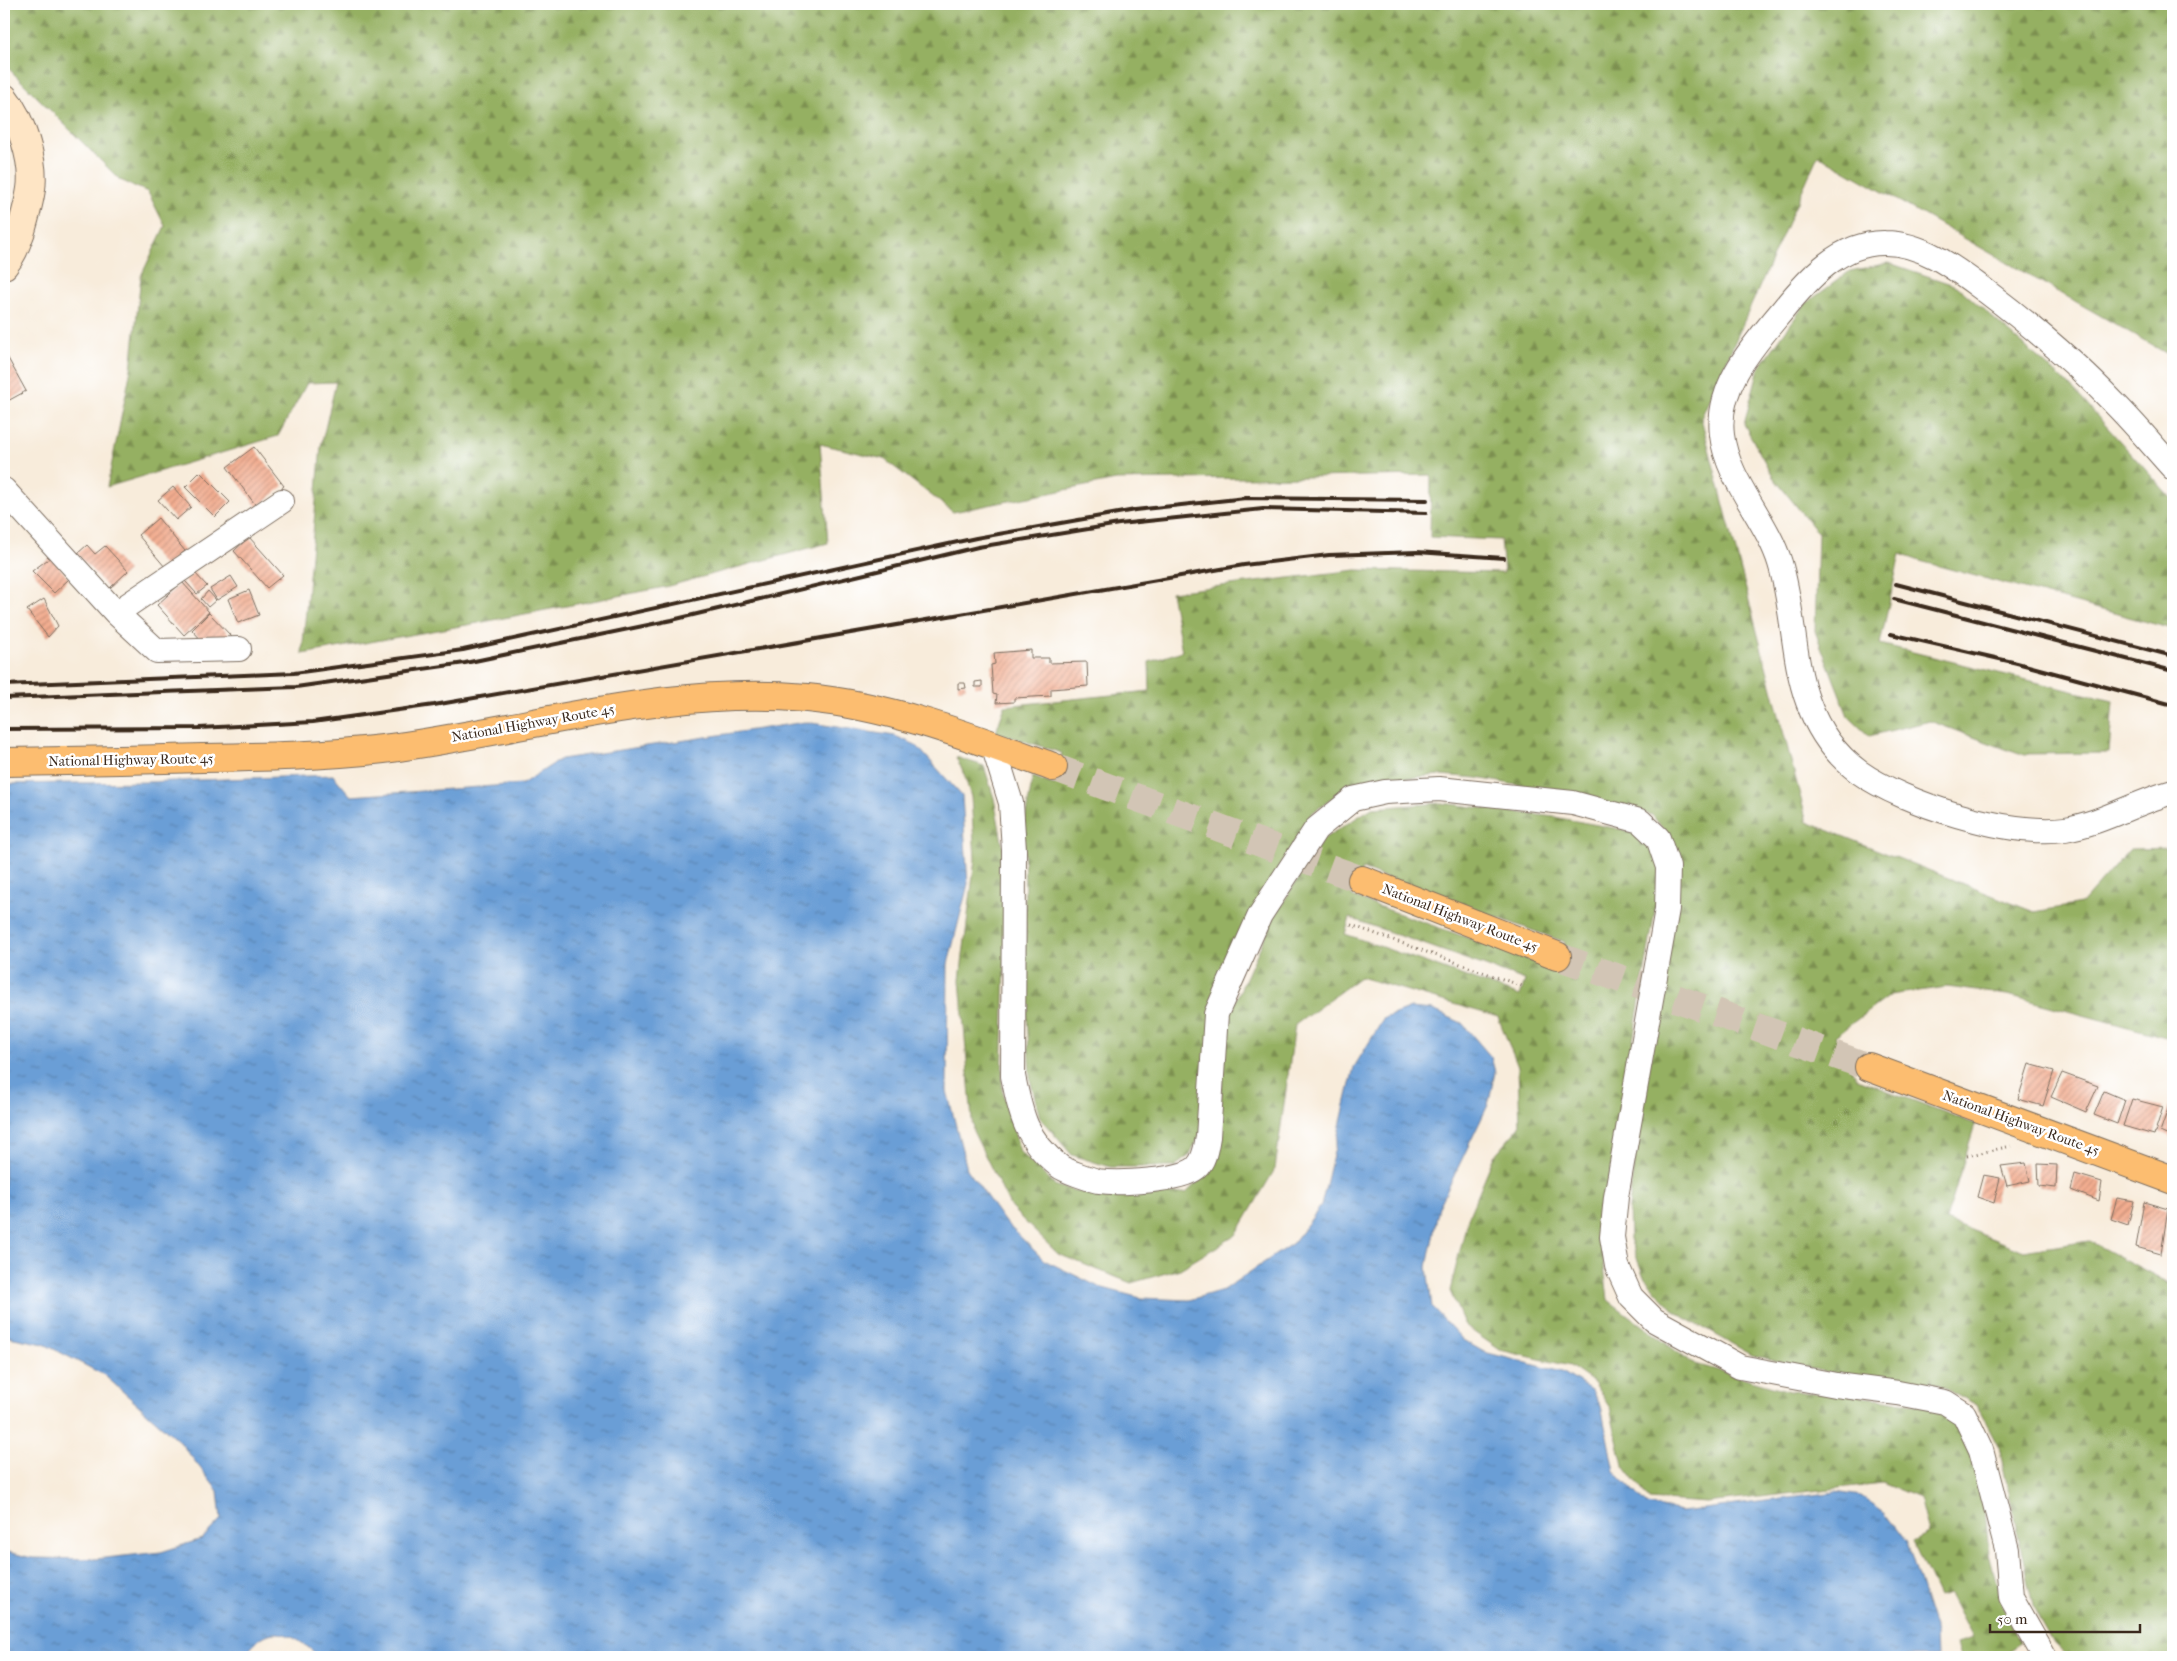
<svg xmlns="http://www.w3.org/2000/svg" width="2177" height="1661" font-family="'IM FELL French Canon',serif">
	<defs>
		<pattern id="forest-firs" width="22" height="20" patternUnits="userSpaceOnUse" patternTransform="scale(1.25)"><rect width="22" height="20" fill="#95b062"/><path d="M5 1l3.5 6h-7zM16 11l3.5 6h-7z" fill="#7b8f50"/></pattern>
		<pattern id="water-ripples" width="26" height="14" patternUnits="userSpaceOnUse" patternTransform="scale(1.25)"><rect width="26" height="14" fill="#6a9ed6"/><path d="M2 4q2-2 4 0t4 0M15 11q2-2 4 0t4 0" fill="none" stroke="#5881ad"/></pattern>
		<pattern id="building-hatch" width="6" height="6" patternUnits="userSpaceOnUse" patternTransform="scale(1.25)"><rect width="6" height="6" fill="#f3ad90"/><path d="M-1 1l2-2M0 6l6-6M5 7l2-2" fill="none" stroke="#c68d75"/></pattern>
	</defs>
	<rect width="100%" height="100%" fill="#fff"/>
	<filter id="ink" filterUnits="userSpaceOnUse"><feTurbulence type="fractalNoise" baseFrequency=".02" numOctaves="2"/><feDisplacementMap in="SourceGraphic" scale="10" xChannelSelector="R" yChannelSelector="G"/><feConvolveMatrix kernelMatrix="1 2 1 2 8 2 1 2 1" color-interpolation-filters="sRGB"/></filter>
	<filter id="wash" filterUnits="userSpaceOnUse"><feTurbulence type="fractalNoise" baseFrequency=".0096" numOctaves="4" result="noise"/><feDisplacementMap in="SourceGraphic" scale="20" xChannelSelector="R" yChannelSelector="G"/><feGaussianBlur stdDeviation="1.12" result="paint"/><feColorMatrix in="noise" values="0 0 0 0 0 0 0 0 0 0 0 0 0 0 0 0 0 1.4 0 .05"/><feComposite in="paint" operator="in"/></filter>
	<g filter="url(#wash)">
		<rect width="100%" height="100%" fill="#f8ecdb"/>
		<path fill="url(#forest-firs)" stroke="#686d40" fill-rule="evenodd" d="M4 4H2173V357L1818 155 1701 418 1807 822 2034 912 2081 904 2130 849 2173 848V1039L2008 995 1947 987 1890 995 1835 1036 1857 1079 1975 1124 1946 1220 2023 1251 2089 1241 2173 1285V1657H2069L2054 1643 2033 1606 1999 1447 1977 1405 1938 1384 1840 1375 1752 1355 1675 1312 1644 1277 1630 1239 1629 1208 1668 835 1652 815 1573 795 1477 778 1440 775 1385 780 1347 788 1312 813 1252 911 1203 1128 1190 1155 1174 1167H1110L1072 1155 1040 1118 1030 1079 1026 992 1024 825 1033 777 1054 785 1062 753 996 732 1005 706 1150 691 1149 662 1182 651 1171 592 1356 570 1504 573 1501 540 1430 537 1431 475 1116 480 953 512 884 459 820 444 828 543 665 587 478 623 302 654 321 446 336 382 307 383 278 436 107 487 131 369 141 276 165 226 148 192 120 180 4 64Z
			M1889 263 1957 286 2070 386 2173 500V629L1920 561 1900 554 1880 644 2113 701 2109 753 2019 754 1930 721 1869 736 1848 716 1815 631 1818 533 1773 477 1744 424 1759 368 1805 304 1850 271Z
			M956 757 984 766 994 798 1007 869 1002 1089 1020 1152 1056 1186 1105 1198 1186 1193 1216 1164 1227 1019 1274 917 1323 839 1372 808 1442 803 1554 817 1625 830 1650 841 1662 869 1603 1219V1258L1608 1300 1692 1363 1790 1391 1886 1399 1930 1407 1956 1424 1970 1451 1985 1510 1989 1554 2002 1604 2020 1643 1999 1657H1961L1956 1643 1972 1638 1949 1594 1938 1597 1912 1541 1928 1533 1919 1498 1882 1483 1707 1503 1649 1499 1623 1465 1610 1408 1593 1382 1570 1366 1500 1350 1465 1326 1450 1291 1468 1218 1494 1156 1520 1126 1518 1067 1498 1017 1360 977 1295 1025 1275 1169 1236 1235 1180 1269 1131 1283 1058 1254 1011 1208 973 1131 960 980 975 859 971 797 964 774ZM1362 869 1565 942 1556 969 1352 897ZM1350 918 1525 980 1520 996 1345 934Z"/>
		<path fill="url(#water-ripples)" stroke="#52647a" d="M805 722 895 736 916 745 962 796 968 884 948 964 947 1091 967 1169 1004 1221 1044 1260 1099 1287 1141 1298 1189 1300 1223 1290 1293 1243 1321 1206 1354 1067 1384 1018 1411 1008 1433 1010 1462 1023 1491 1057 1495 1072 1488 1105 1439 1207 1427 1267 1432 1307 1463 1340 1484 1352 1562 1372 1591 1390 1601 1406 1614 1471 1647 1505 1682 1512 1835 1492 1861 1496 1883 1511 1907 1543 1936 1634 1937 1657H320C292 1633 268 1618 245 1657H4V1551L32 1558 96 1559 161 1552 202 1539 221 1519 218 1491 180 1442 104 1375 44 1344 4 1336V784L145 782 333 775 351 796 522 784 561 759Z"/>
		<g id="blocks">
			<path fill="url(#building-hatch)" d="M4 351 26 391 4 403Z
				M254 447 284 486 257 507 227 467Z
				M200 472 230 502 215 517 185 487Z
				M173 487 191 507 176 520 158 500Z
				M158 518 185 551 165 567 138 535Z
				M249 537 283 575 267 588 234 551Z
				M87 545 95 554 105 546 128 571 109 589 77 554Z
				M51 557 69 579 54 593 32 571Z
				M194 572 207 586 197 594 185 581Z
				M231 576 238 587 217 600 210 589Z
				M182 582 209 612 184 635 157 605Z
				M249 590 259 615 238 623 228 599Z
				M208 591 216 600 208 607 201 599Z
				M44 599 58 626 48 637 27 610Z
				M209 613 233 638 205 644 192 630Z
				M1031 650V658H1049V663L1087 662 1088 686 1051 689V696L1014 698V702L996 703 997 695 993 694 991 665 995 664 994 653Z
				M982 681V687H975V682Z
				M958 683H965L966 688 958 689Z
				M2029 1064 2054 1071 2043 1106 2018 1099Z
				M2062 1073 2098 1086 2086 1112 2051 1097Z
				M2104 1091 2125 1100 2117 1124 2094 1115Z
				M2132 1099 2163 1107 2154 1135 2123 1126Z
				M2169 1106 2173 1108V1138L2160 1132Z
				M2026 1163 2030 1181 2007 1186 2001 1166Z
				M2038 1164 2057 1165 2056 1188 2039 1186Z
				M2075 1174 2102 1182 2099 1201 2071 1190Z
				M1983 1175 2000 1178 1994 1203 1977 1197Z
				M2117 1198 2134 1201 2128 1225 2111 1219Z
				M2144 1202 2168 1209 2161 1254 2136 1247Z"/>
		</g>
	</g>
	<g filter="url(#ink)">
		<use href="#blocks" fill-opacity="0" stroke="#7d6e60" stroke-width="1"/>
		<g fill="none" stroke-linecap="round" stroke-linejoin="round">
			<path stroke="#d2c5b5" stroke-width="28" stroke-dasharray="28 14" stroke-linecap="butt" d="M1053 767 1362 880
				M1557 956 1869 1067"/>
			<defs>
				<path id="street" d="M2173 468C2153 446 2135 424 2114 403 2075 362 2032 326 1987 292 1957 270 1924 243 1885 243 1840 242 1808 279 1782 311 1753 346 1716 386 1722 435 1727 480 1767 520 1780 563 1794 609 1792 658 1808 702 1818 730 1836 755 1859 772 1904 804 2010 837 2065 829 2103 823 2136 802 2173 792
					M4 490 116 613 282 501
					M116 613 157 651 239 649
					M993 745 1011 803 1014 850 1013 1076C1021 1115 1026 1140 1059 1166 1065 1171 1090 1179 1098 1181 1118 1184 1180 1181 1196 1168 1205 1160 1206 1147 1208 1137L1216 1014 1260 915 1316 829 1353 799 1385 792 1439 789 1573 803 1640 821 1658 838 1668 867 1667 909 1616 1197 1612 1237 1617 1266 1631 1297 1654 1320 1740 1367 1836 1385 1898 1393 1945 1402 1964 1414 1981 1450 2007 1550 2011 1597 2045 1657"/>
				<path id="secondary" d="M4 98C21 119 35 162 31 189 29 203 25 217 21 231 16 244 13 254 4 265"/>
				<path id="highway" d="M4 762C70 761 136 760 202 758 262 757 323 756 383 749 524 731 664 685 807 698 892 706 974 738 1053 767
					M1362 880 1557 956
					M1869 1067 2173 1180"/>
			</defs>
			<use href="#street" stroke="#7d6e60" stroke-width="26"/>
			<use href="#secondary" stroke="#7d6e60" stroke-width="30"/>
			<use href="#highway" stroke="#7d6e60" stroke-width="30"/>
			<path stroke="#7d6e60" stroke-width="3" stroke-dasharray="1 4" stroke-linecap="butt" d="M1351 925 1522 986
				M1967 1156 2011 1146"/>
			<use href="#street" stroke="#fff" stroke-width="24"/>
			<use href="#secondary" stroke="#fee5c5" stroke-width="28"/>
			<use href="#highway" stroke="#fcbd6f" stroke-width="28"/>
			<path stroke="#3b2a1e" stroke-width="4" d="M1896 584 2173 656
				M1894 599 2173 671
				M1891 634 2017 663 2173 705
				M4 685 294 673 463 650 976 538 1135 510 1246 498 1427 500
				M4 698 296 687 465 663 672 620 978 547 1119 524 1263 509 1426 513
				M4 729 199 728 313 722 434 705 1244 565 1329 555 1417 552 1504 558"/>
		</g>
	</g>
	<g text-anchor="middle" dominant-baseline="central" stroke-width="5" stroke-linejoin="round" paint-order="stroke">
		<g font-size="14" fill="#3b2a1e" stroke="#fff">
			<text transform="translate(533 723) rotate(-10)">National Highway Route 45</text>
			<text transform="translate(131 760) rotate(-1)">National Highway Route 45</text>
			<text transform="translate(1460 918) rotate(21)">National Highway Route 45</text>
			<text transform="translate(2021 1123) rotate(20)">National Highway Route 45</text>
		</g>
	</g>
	<rect width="2177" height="1661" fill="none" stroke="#fff" stroke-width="20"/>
	<path d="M1990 1624v8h150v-8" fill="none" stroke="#3b2a1e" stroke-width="2.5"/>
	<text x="1997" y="1624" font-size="15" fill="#3b2a1e" stroke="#ffffff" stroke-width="4" paint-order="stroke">50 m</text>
</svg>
